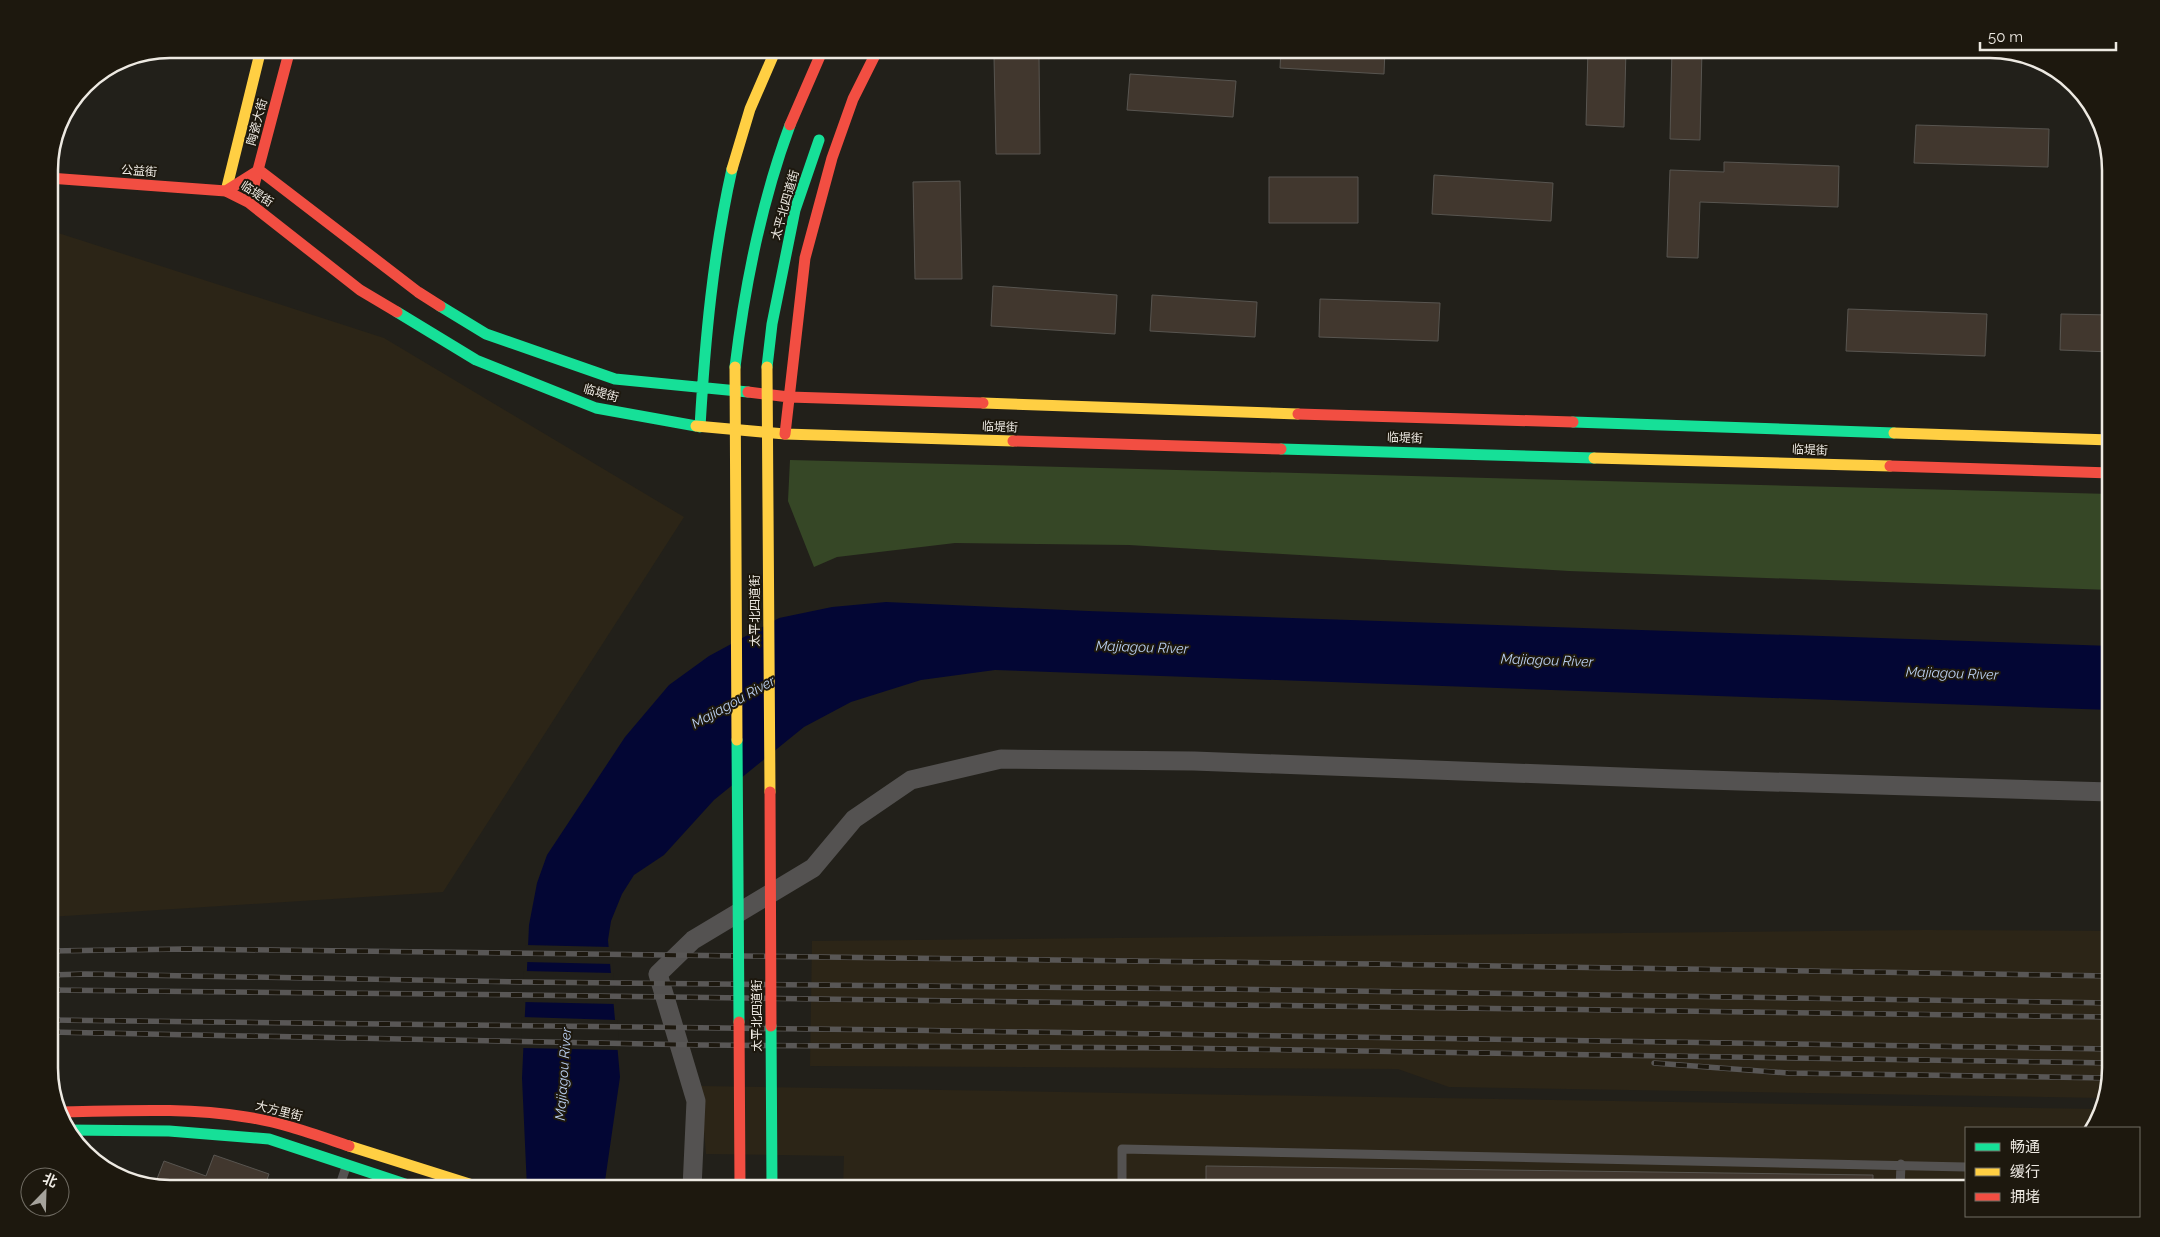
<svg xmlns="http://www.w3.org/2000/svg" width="2160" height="1237" font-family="Raleway,'Noto Sans SC',sans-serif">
	<rect width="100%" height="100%" fill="#22201a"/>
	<path fill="#2c2517" d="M49 230 384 338 684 517 443 892 49 917Z
		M1925 930 2111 931V1068L2103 1098 1449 1087 1398 1069 810 1066 812 941Z
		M700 1086 2100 1109 2094 1128H1966V1188H843L844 1156 706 1154Z"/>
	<path fill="#364726" d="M790 460 2111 494V590L1569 571 1129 545 955 543 837 557 814 567 788 501Z"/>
	<path fill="#030634" d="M886 602 1088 611 2111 646V710L995 670 921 680 851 702 804 727 714 800 664 855 634 875 622 894 611 921 608 940 620 1077 604 1188H527L522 1078 529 925 537 883 547 855 625 737 669 685 709 656 779 618 832 607Z"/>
	<path fill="#22201a" d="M525 945 611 947 613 964 525 962Z
		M524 971 613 973 616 1004 523 1002Z
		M522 1017 617 1020 620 1050 521 1048Z"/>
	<path fill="#41372e" stroke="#585550" d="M1281 49H1385L1384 74 1280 68Z
		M1588 49H1626L1624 127 1586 125Z
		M1672 49H1702L1700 140 1670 139Z
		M1039 56 1040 154H996L994 57Z
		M1130 74 1236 81 1233 117 1127 110Z
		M1916 125 2049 129 2048 167 1914 163Z
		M1724 162 1839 166 1838 207 1700 202 1698 258 1667 257 1670 170 1724 172Z
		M1434 175 1553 183 1551 221 1432 214Z
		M1269 177H1358V223H1269Z
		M960 181 962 279H915L913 182Z
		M993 286 1117 295 1115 334 991 326Z
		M1152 295 1257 302 1255 337 1150 331Z
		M1320 299 1440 303 1438 341 1319 337Z
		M1848 309 1987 314 1985 356 1846 351Z
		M2061 314 2111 315V352L2060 350Z
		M214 1155 269 1174 264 1188H170L155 1184 164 1161 206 1176Z
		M1206 1166 1873 1175V1188H1206Z"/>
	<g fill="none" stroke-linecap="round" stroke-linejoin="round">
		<path stroke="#545251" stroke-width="9" d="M339 1188 346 1167
			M1122 1188V1149L1966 1167
			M1900 1188 1901 1164"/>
		<path stroke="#545251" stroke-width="19" d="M692 1188 696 1101 658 974 693 940 813 868 854 819 911 780 1001 759 1194 761 1675 779 2111 792"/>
		<path stroke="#16e098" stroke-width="11" d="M440 306 486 334 615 379 748 392
			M397 312 476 360 596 408 696 426
			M735 367C745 284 761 203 790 125
			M767 367 772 324 795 210 819 140
			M1573 422 1894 433
			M700 427C705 340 713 254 732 169
			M1281 449 1594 458
			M67 1130 169 1131 269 1139 417 1188"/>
		<path stroke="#ffcf43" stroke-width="11" d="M732 169 750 109 776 49
			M226 191 261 49
			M983 403 1298 414
			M696 426 785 434 1013 441
			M1894 433 2111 440
			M1594 458 1890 466
			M349 1146 482 1188"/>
		<path stroke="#f24e42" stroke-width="11" d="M790 125 823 49
			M49 178 226 191 248 202 360 290 397 312
			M254 185 290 49
			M226 191 259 170 418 292 440 306
			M748 392 789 397 983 403
			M1298 414 1573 422
			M785 434 805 258 832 158 853 99 878 49
			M1013 441 1281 449
			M1890 466 2111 473
			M60 1112C122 1111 185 1107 246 1117 281 1122 316 1135 349 1146"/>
		<defs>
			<path id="rail" d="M49 951 185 949 1373 964 2111 976
				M49 975 85 974 522 982 1219 989 2111 1003
				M49 990 522 995 2111 1017
				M49 1020 898 1030 2111 1049
				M49 1032 700 1045 1171 1048 2111 1063
				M1654 1063 1788 1073 2108 1078"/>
		</defs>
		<use href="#rail" stroke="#595756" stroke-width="5.5"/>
		<use href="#rail" stroke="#1d180e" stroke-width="4" stroke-dasharray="11" stroke-linecap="butt"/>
		<path stroke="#16e098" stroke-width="11" d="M737 740 739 1022
			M771 1026 772 1188"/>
		<path stroke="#ffcf43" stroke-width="11" d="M735 367 737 740
			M767 367 770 792"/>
		<path stroke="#f24e42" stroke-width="11" d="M770 792 771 1026
			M739 1022 740 1188"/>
	</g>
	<g text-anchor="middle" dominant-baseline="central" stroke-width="4" stroke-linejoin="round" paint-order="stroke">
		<g font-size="12" fill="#ede9e2" stroke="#1d180e">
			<text transform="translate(257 122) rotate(-75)">陶瓷大街</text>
			<text transform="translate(139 171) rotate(4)">公益街</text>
			<text transform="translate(257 194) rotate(33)">临堤街</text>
			<text transform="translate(785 205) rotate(-74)">太平北四道街</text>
			<text transform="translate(601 393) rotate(16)">临堤街</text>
			<text transform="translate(1000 427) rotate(2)">临堤街</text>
			<text transform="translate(1405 438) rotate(2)">临堤街</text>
			<text transform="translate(1810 450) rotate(2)">临堤街</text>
			<text transform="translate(755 611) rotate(-90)">太平北四道街</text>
			<text transform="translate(757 1016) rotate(-90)">太平北四道街</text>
			<text transform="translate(279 1111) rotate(14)">大方里街</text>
		</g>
		<g font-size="14" font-style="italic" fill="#bbd0f2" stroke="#1d180e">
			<text transform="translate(1142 647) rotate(2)">Majiagou River</text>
			<text transform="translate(1547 660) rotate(2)">Majiagou River</text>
			<text transform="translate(1952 673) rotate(2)">Majiagou River</text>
			<text transform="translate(733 702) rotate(-29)">Majiagou River</text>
			<text transform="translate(563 1074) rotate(-86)">Majiagou River</text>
		</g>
	</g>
	<path d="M0 0H2160V1237H0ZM170 58H1990A112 112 0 0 1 2102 170V1068A112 112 0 0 1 1990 1180H170A112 112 0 0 1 58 1068V170A112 112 0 0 1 170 58Z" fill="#1d180e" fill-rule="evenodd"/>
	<path fill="none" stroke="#ede9e2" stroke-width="2.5" d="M170 58H1990A112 112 0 0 1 2102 170V1068A112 112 0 0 1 1990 1180H170A112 112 0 0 1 58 1068V170A112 112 0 0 1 170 58Z"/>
	<rect x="1965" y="1127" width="175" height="90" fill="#1d180e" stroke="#706c63"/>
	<rect x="1975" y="1143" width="25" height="8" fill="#16e098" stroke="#706c63"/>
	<text x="2010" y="1152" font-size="15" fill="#ede9e2">畅通</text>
	<rect x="1975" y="1168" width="25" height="8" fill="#ffcf43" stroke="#706c63"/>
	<text x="2010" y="1177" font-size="15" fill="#ede9e2">缓行</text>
	<rect x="1975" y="1193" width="25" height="8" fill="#f24e42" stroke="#706c63"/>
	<text x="2010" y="1202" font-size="15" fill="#ede9e2">拥堵</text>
	<g transform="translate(45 1192) rotate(23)"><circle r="24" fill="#1d180e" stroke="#706c63"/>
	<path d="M0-4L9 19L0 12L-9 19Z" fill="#a6a39c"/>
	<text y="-8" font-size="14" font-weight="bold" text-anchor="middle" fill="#ede9e2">北</text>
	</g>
	<path d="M1980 42v8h136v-8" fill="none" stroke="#ede9e2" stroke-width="2.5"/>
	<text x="1988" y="42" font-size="15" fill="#ede9e2" stroke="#1d180e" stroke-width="4" paint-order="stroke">50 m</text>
</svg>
